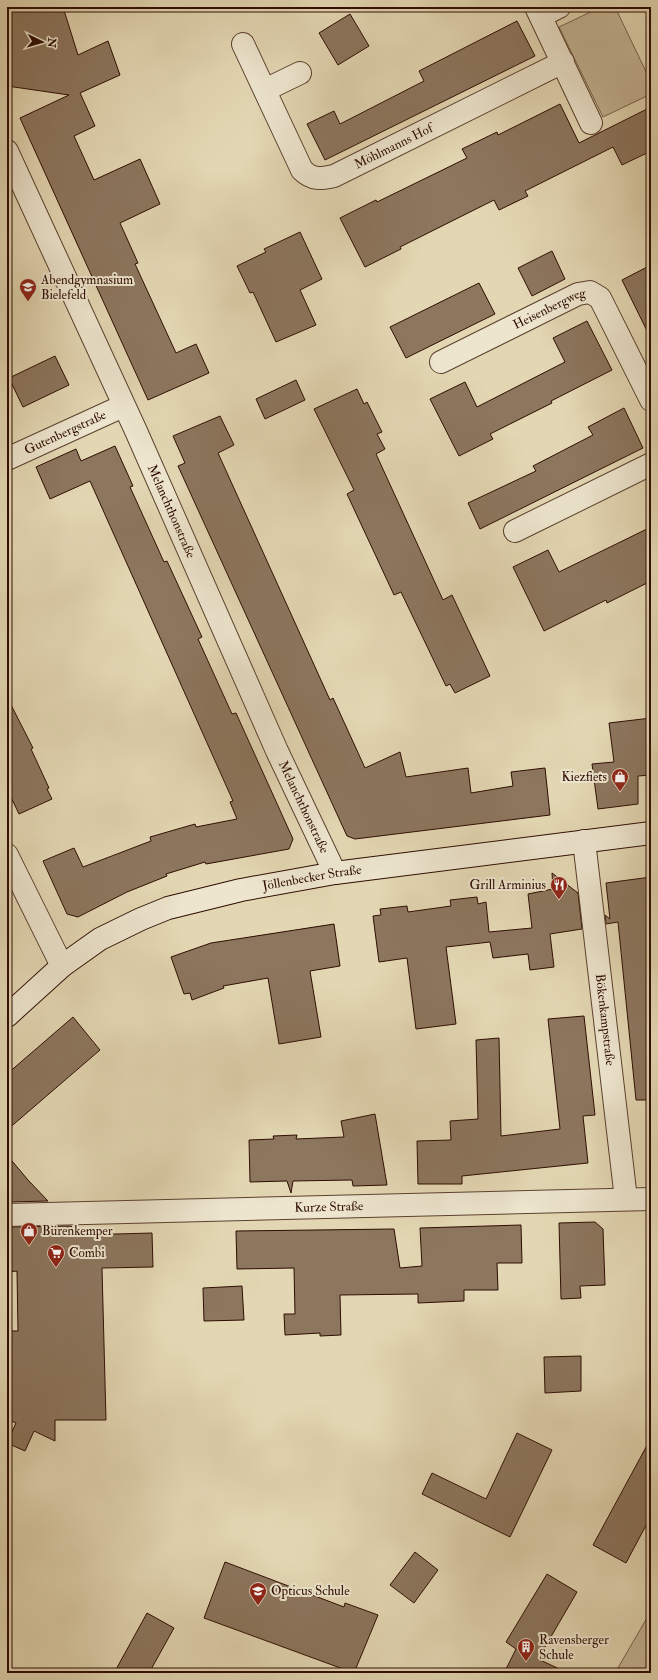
<svg xmlns="http://www.w3.org/2000/svg" width="658" height="1680" font-family="'IM FELL Double Pica',serif">
	<rect width="100%" height="100%" fill="#e3d7b3"/>
	<filter id="stains"><feTurbulence type="fractalNoise" baseFrequency=".005" numOctaves="4"/><feColorMatrix values="0 0 0 0 .2 0 0 0 0 .09 0 0 0 0 .02 0 0 0 .5 -.17"/></filter>
	<radialGradient id="worn" r=".72"><stop offset=".6" stop-color="#630" stop-opacity="0"/><stop offset="1" stop-color="#630" stop-opacity=".3"/></radialGradient>
	<path fill="#c4b595" stroke="#79614c" d="M601 7H615L651 82V94L603 117 559 27Z
		M651 1611V1673H615Z"/>
	<path fill="#8c765e" stroke="#2e0d02" d="M7 7H63L78 55 108 41 120 75 80 93 95 126 74 136 94 180 140 159 160 204 120 223 138 263 135 264 176 353 196 344 209 373 148 400 20 118 69 95 7 86Z
		M350 14 369 46 338 65 319 33Z
		M517 21 535 56 325 160 307 124 334 111 340 124 424 81 419 71Z
		M560 104 579 143 651 107V151L622 165 613 147 525 191 528 196 499 210 494 200 400 247 401 249 365 267 340 218 376 200 377 202 467 158 462 149 497 132 498 135Z
		M300 232 322 279 300 290 316 325 276 342 253 292 250 293 237 266 266 252 264 249Z
		M552 251 565 279 532 296 518 268Z
		M651 265V339L622 280Z
		M479 283 495 314 406 358 390 327Z
		M587 321 612 370 551 401 552 403 490 434 493 439 459 456 430 399 465 382 477 407 565 362 553 338Z
		M55 356 69 385 23 407 9 378Z
		M296 380 305 400 265 419 256 399Z
		M357 389 364 404 367 402 382 432 377 434 385 449 376 454 443 600 452 595 490 676 455 693 450 684 446 686 401 592 394 595 347 494 354 490 314 409Z
		M624 408 643 448 480 529 468 503 536 471 533 466 593 435 588 427Z
		M220 416 234 445 218 453 330 700 333 698 365 768 400 752 406 777 468 768 471 793 513 786 511 772 545 768 550 815 355 839 347 836 178 466 185 463 173 436Z
		M115 446 133 486 130 487 164 562 167 561 202 637 198 639 232 714 236 713 293 839 289 849 206 864 205 862 166 874 167 876 127 892 78 917 67 914 43 861 74 848 83 867 151 841 150 837 195 824 196 827 237 819 230 802 233 801 90 481 50 499 36 467 76 449 81 461Z
		M651 527V581L607 603 606 600 544 631 513 567 548 550 559 572Z
		M7 697 33 748 31 749 49 788 47 789 52 799 19 814 7 789Z
		M651 718V775L638 776V804L598 809 592 764 614 762 609 723Z
		M552 873 578 893 582 929 550 934 554 967 530 970 528 954 493 958 490 942 446 947 456 1024 416 1029 407 958 379 962 373 916 381 915 380 909 407 906 408 912 451 906 450 900 477 897 478 904 486 902 489 932 532 928 528 894 553 889Z
		M651 877V1100H636L618 922 606 924 605 915 610 919 606 883Z
		M334 924 340 966 310 971 321 1037 279 1044 268 978 223 986 224 988 192 1000 190 993 184 994 171 957 211 943Z
		M584 1016 595 1115 583 1116 588 1163 462 1176V1184H418L417 1141 451 1140 450 1121 478 1119 476 1040 499 1038 501 1136 560 1129 548 1019Z
		M73 1017 100 1050 7 1130V1074Z
		M375 1114 387 1185 353 1186 352 1180 293 1181 291 1193 287 1181 250 1182 249 1140 274 1139 273 1136 297 1135 296 1139 344 1137 341 1121Z
		M7 1155 28 1180 48 1201 7 1202Z
		M595 1222 603 1229 605 1285 580 1286 581 1298 561 1299 559 1223Z
		M521 1225 522 1263H497L498 1290H464V1301L418 1303V1294L340 1295 341 1335 320 1336V1333L285 1335 284 1314H295L294 1268 237 1269 236 1231 394 1229 400 1268 422 1266 420 1228Z
		M71 1226 80 1235 152 1233 153 1267 102 1268 106 1420H55V1441L34 1431 25 1451 7 1443 16 1423 7 1419V1331H18L17 1271 7 1272V1227Z
		M242 1286 244 1320 204 1321 203 1288Z
		M581 1356V1391L545 1393 544 1357Z
		M517 1433 552 1450 510 1537 422 1494 432 1473 486 1499Z
		M651 1438V1516L626 1563 593 1545Z
		M415 1552 438 1570 414 1603 390 1585Z
		M225 1562 344 1607 345 1603 378 1615 354 1673 204 1618Z
		M547 1574 577 1592 538 1659 568 1673H504L516 1649 506 1642Z
		M147 1613 174 1628 149 1673H114Z"/>
	<g fill="none" stroke-linecap="round" stroke-linejoin="round">
		<defs>
			<g id="minor">
				<path d="M536 7 591 123"/>
				<path d="M541 16 559 7"/>
				<path id="s1" d="M243 44 302 170C312 180 321 179 334 176L563 62"/>
				<path d="M265 90 300 73"/>
				<path id="s2" d="M7 151 136 431 277 751 335 873"/>
				<path id="s3" d="M441 362 578 294 590 292 600 298 651 400"/>
				<path id="s4" d="M7 459 123 406"/>
				<path d="M515 531 651 464"/>
				<path id="s5" d="M584 841 626 1199"/>
				<path d="M7 855 62 966"/>
				<path id="s6" d="M7 1215 651 1199"/>
			</g>
			<g id="secondary">
				<path id="s7" d="M7 1016 62 966 100 939 141 919 168 908 241 890 335 873 651 833"/>
			</g>
		</defs>
		<use href="#minor" stroke="#5b402e" stroke-width="24"/>
		<use href="#secondary" stroke="#2e0d02" stroke-width="24"/>
		<use href="#minor" stroke="#ede5ce" stroke-width="22"/>
		<use href="#secondary" stroke="#ede5ce" stroke-width="22"/>
	</g>
	<defs>
		<symbol id="school-pin" viewBox="-11 -11 22 30"><path d="M0 17L-7.5 6A9.5 9.5 0 1 1 7.5 6Z" fill="#8f2418" stroke="#ede5ce"/><path d="M0-5L7-2L0 1L-7-2ZM-4 1L0 2.5L4 1V4Q0 6-4 4Z" fill="#fff"/></symbol>
		<symbol id="shop-pin" viewBox="-11 -11 22 30"><path d="M0 17L-7.5 6A9.5 9.5 0 1 1 7.5 6Z" fill="#8f2418" stroke="#ede5ce"/><path d="M-5-2.5h2.3a2.7 3.5 0 0 1 5.4 0H5L5.5 6h-11ZM-1.5-2.5h3a1.5 2.3 0 0 0-3 0Z" fill="#fff"/></symbol>
		<symbol id="restaurant-pin" viewBox="-11 -11 22 30"><path d="M0 17L-7.5 6A9.5 9.5 0 1 1 7.5 6Z" fill="#8f2418" stroke="#ede5ce"/><path d="M-5-6h1v4h1v-4h1v4h1v-4h1v5L-1.5 .5V6h-2V.5L-5-1ZM5-6V6H3V1.5H1.5Q1.5-4 5-6Z" fill="#fff"/></symbol>
		<symbol id="supermarket-pin" viewBox="-11 -11 22 30"><path d="M0 17L-7.5 6A9.5 9.5 0 1 1 7.5 6Z" fill="#8f2418" stroke="#ede5ce"/><path d="M-6-5.5h2.5l.6 2H6L4.5 2H-2.5L-4.4-4H-6ZM-1.5 3.2a1.3 1.3 0 1 0 .1 0ZM3 3.2a1.3 1.3 0 1 0 .1 0Z" fill="#fff"/></symbol>
		<symbol id="building-pin" viewBox="-11 -11 22 30"><path d="M0 17L-7.5 6A9.5 9.5 0 1 1 7.5 6Z" fill="#8f2418" stroke="#ede5ce"/><path d="M-4-6H4V6H1V3H-1V6H-4ZM-2.5-4.3h1.7v1.8h-1.7ZM.8-4.3h1.7v1.8H.8ZM-2.5-1h1.7V.8h-1.7ZM.8-1h1.7V.8H.8Z" fill="#fff"/></symbol>
	</defs>
	<g fill-rule="evenodd">
		<use href="#school-pin" x="18" y="277" width="20" height="27"/>
		<use href="#shop-pin" x="610" y="767" width="20" height="27"/>
		<use href="#restaurant-pin" x="549" y="875" width="20" height="27"/>
		<use href="#shop-pin" x="19" y="1221" width="20" height="27"/>
		<use href="#supermarket-pin" x="46" y="1243" width="20" height="27"/>
		<use href="#school-pin" x="248" y="1581" width="20" height="27"/>
		<use href="#building-pin" x="516" y="1637" width="20" height="27"/>
	</g>
	<g text-anchor="middle" dominant-baseline="central" stroke-width="4" stroke-linejoin="round" paint-order="stroke">
		<g font-size="13" fill="#2e0d02" stroke="#ede5ce">
			<text stroke="none"><textPath href="#s1" startOffset="240">Möhlmanns Hof</textPath></text>
			<text stroke="none"><textPath href="#s3" startOffset="121">Heisenbergweg</textPath></text>
			<text stroke="none"><textPath href="#s4" startOffset="64">Gutenbergstraße</textPath></text>
			<text stroke="none"><textPath href="#s2" startOffset="396">Melanchthonstraße</textPath></text>
			<text stroke="none"><textPath href="#s2" startOffset="720">Melanchthonstraße</textPath></text>
			<text stroke="none"><textPath href="#s7" startOffset="343">Jöllenbecker Straße</textPath></text>
			<text stroke="none"><textPath href="#s5" startOffset="180">Bökenkampstraße</textPath></text>
			<text stroke="none"><textPath href="#s6" startOffset="322">Kurze Straße</textPath></text>
		</g>
		<g font-size="13" fill="#2e0d02" stroke="#ede5ce" text-anchor="start">
			<text x="41" y="280">Abendgymnasium<tspan x="41" dy="15">Bielefeld</tspan></text>
			<text x="607" y="777" text-anchor="end">Kiezfiets</text>
			<text x="546" y="885" text-anchor="end">Grill Arminius</text>
			<text x="42" y="1231">Bürenkemper</text>
			<text x="69" y="1253">Combi</text>
			<text x="271" y="1591">Opticus Schule</text>
			<text x="539" y="1640">Ravensberger<tspan x="539" dy="15">Schule</tspan></text>
		</g>
	</g>
	<rect width="658" height="1680" fill="none" stroke="#e3d7b3" stroke-width="24"/>
	<rect x="8" y="8" width="642" height="1664" fill="none" stroke="#2e0d02" stroke-width="2"/>
	<rect x="12" y="12" width="634" height="1656" fill="none" stroke="#2e0d02"/>
	<g transform="translate(42 42) rotate(95)" stroke="#ede5ce" stroke-width="3" paint-order="stroke">
	<path d="M0-3L7 15L0 10L-7 15Z" fill="#2e0d02"/>
	<text y="-6" font-size="11" font-weight="bold" text-anchor="middle" fill="#2e0d02">N</text>
	</g>
	<rect width="100%" height="100%" filter="url(#stains)"/>
	<rect width="100%" height="100%" fill="url(#worn)"/>
</svg>
